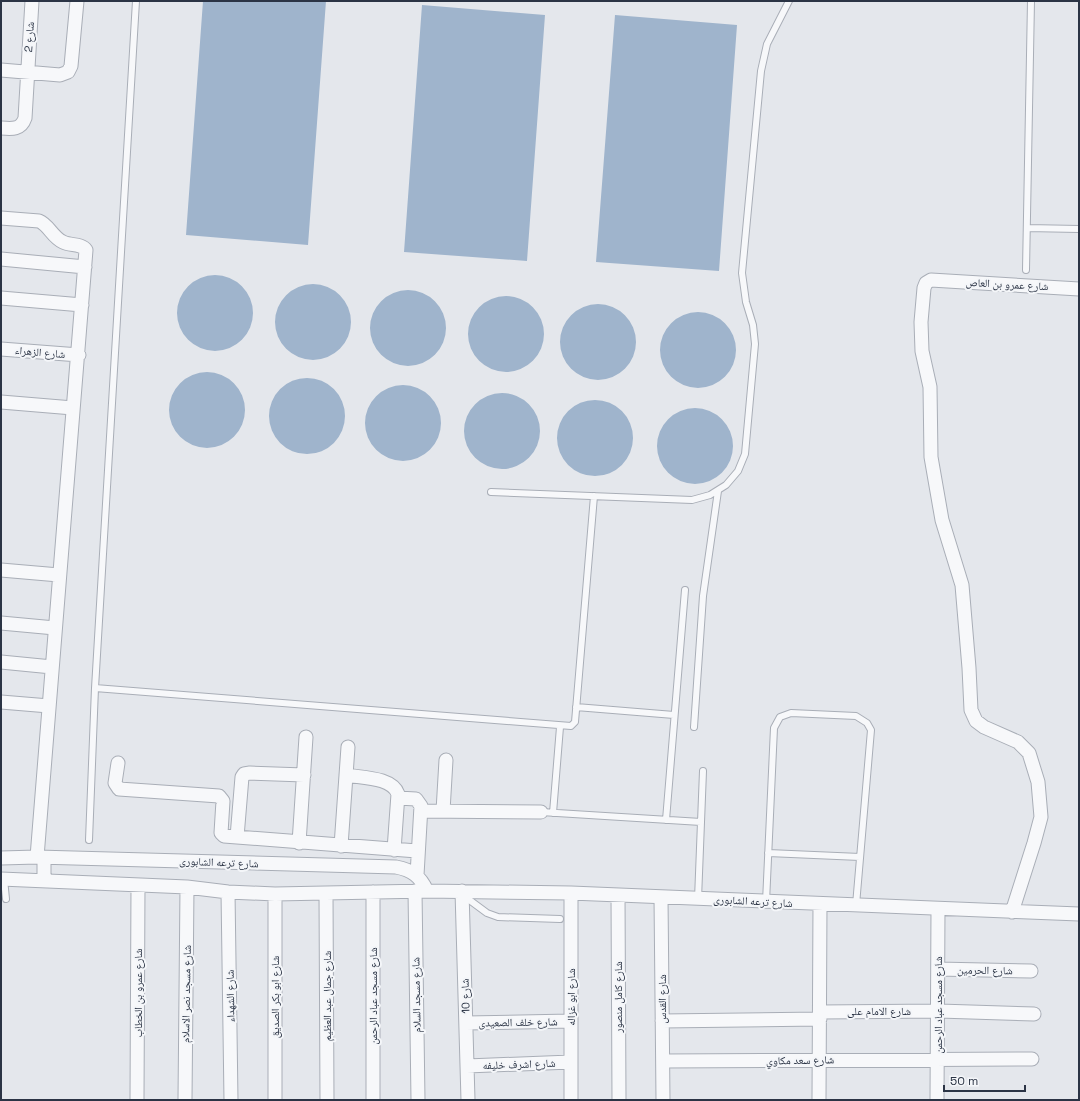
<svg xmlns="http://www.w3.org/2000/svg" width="1080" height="1101" font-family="'Space Grotesk','Noto Naskh Arabic',sans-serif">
	<rect width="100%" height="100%" fill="#e4e7ec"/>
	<path fill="#9fb4cc" d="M203 1H326L308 245 186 235Z
		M422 5 545 15 527 261 404 252Z
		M615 15 737 25 719 271 596 262Z
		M177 313a38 38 0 1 1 76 0a38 38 0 1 1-76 0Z
		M275 322a38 38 0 1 1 76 0a38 38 0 1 1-76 0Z
		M370 328a38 38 0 1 1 76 0a38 38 0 1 1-76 0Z
		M468 334a38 38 0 1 1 76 0a38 38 0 1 1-76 0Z
		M560 342a38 38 0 1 1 76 0a38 38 0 1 1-76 0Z
		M660 350a38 38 0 1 1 76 0a38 38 0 1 1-76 0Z
		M169 410a38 38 0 1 1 76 0a38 38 0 1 1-76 0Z
		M269 416a38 38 0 1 1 76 0a38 38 0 1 1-76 0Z
		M365 423a38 38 0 1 1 76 0a38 38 0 1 1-76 0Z
		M464 431a38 38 0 1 1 76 0a38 38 0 1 1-76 0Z
		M557 438a38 38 0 1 1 76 0a38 38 0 1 1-76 0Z
		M657 446a38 38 0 1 1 76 0a38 38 0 1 1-76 0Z"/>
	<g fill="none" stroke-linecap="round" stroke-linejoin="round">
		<defs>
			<path id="lane" d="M1027 228 1079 229
				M1026 270 1031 1
				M491 492 692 500 710 495 726 485 738 471 745 454 755 344 753 325 746 302 742 273 761 71 767 44 789 1
				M95 688 571 726 575 722 594 496
				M576 707 674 715
				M694 727 703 596 718 491
				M541 812 701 822
				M553 813 560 727
				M666 820 685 590
				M89 840 95 688 136 1
				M768 853 860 857
				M4 879 6 899
				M464 896 487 913 498 917 560 919
				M698 899 703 771
				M766 902 774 728 780 717 791 713 856 716 867 723 871 730 856 905"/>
			<path id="street" d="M1 70 60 75 68 72 71 66 77 1
				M1 128C12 129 21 130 25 118L32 1
				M1 218 39 221C49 225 52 237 63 242 70 246 81 243 86 250L37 857
				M1 259 85 267
				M1 298 82 305
				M1 349 79 355
				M1 402 73 408
				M1 570 59 575
				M1 623 55 628
				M1 662 52 667
				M1 702 49 706
				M118 763 115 783 119 789 219 796 223 801 221 833 224 836 417 851
				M346 775C362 778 392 777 398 794L394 850
				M398 798 416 799 421 806 417 875
				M421 811 541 812
				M443 811 446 760
				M237 837 242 777 244 774 250 773 304 775
				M299 843 306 737
				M341 846 348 747
				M1 858 37 857 396 867C412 870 420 876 427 891
				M44 858V881
				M1 879 187 887 228 892 275 894 427 891 571 893 1079 914
				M415 891 418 1100
				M462 891 468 1100
				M228 892 231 1100
				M373 892V1100
				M326 893 327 1100
				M618 895 619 1100
				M661 897 663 1100
				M1012 912 1034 843 1041 817 1038 782 1029 753 1018 742 984 727 976 721 971 710 969 668 962 585 942 520 931 457 930 387 922 351 921 322 924 288 926 283 931 280 1079 289
				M938 969 1031 971
				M820 1012 939 1011 1034 1014
				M662 1021 820 1019
				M466 1023 571 1021
				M663 1061 1032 1059
				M467 1066 571 1062
				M137 1100 138 885
				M185 1100 187 887
				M275 1100V894
				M571 1100V893
				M819 1100 820 904
				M937 1100 938 909"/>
		</defs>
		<use href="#lane" stroke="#a9aeb7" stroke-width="8"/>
		<use href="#street" stroke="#a9aeb7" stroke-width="15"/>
		<use href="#lane" stroke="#f7f8fa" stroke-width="6"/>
		<use href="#street" stroke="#f7f8fa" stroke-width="13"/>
	</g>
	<g text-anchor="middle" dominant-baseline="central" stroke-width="4" stroke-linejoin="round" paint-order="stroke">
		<g font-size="11" fill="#2b3445" stroke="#f4f6f9">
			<text transform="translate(29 37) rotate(-86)">شارع 2</text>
			<text transform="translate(1007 284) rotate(3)">شارع عمرو بن العاص</text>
			<text transform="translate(40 352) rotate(5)">شارع الزهراء</text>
			<text transform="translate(219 862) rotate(2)">شارع ترعه الشابورى</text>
			<text transform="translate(753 901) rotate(3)">شارع ترعه الشابورى</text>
			<text transform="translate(985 970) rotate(1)">شارع الحرمين</text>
			<text transform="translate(138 993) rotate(-90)">شارع عمرو بن الخطاب</text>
			<text transform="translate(186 994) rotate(-89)">شارع مسجد نصر الاسلام</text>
			<text transform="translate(416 995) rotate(-91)">شارع مسجد السلام</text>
			<text transform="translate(230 996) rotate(-91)">شارع الشهداء</text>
			<text transform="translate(327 996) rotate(-90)">شارع جمال عبد العظيم</text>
			<text transform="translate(373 996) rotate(-90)">شارع مسجد عباد الرحمن</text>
			<text transform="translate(465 996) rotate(-92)">شارع 10</text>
			<text transform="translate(275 997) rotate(-90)">شارع ابو بكر الصديق</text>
			<text transform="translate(571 997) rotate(-90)">شارع ابو غزاله</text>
			<text transform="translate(618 997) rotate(-90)">شارع كامل منصور</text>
			<text transform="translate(662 999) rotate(-90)">شارع القدس</text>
			<text transform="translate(938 1005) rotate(-90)">شارع مسجد عباد الرحمن</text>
			<text x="879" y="1011">شارع الامام على</text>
			<text transform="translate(518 1022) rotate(-1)">شارع خلف الصعيدى</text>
			<text transform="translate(800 1060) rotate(-1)">شارع سعد مكاوي</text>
			<text transform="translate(519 1064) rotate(-2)">شارع اشرف خليفه</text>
		</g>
	</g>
	<rect width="1080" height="1101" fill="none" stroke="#2b3445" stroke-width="4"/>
	<path d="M944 1085v6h81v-6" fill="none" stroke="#2b3445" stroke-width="2"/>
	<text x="950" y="1085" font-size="12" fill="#2b3445" stroke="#f4f6f9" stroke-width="3" paint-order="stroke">50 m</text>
</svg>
